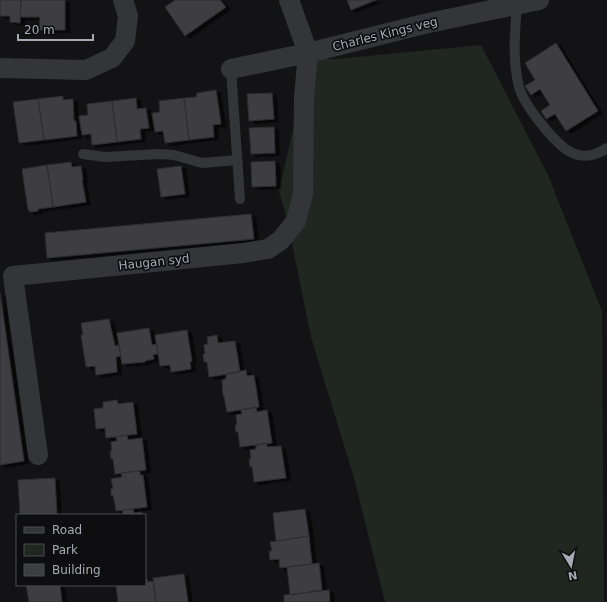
<svg xmlns="http://www.w3.org/2000/svg" width="607" height="602" font-family="'DejaVu Sans',sans-serif">
	<defs>
		<filter id="shadow"><feDropShadow dx="4.5" dy="2.5" stdDeviation="0" flood-color="#0009"/></filter>
	</defs>
	<rect width="100%" height="100%" fill="#131315"/>
	<path fill="#1f2720" d="M481 45 548 175 602 311 604 602H385L354 478 311 337 288 224 279 191 309 59H336Z"/>
	<path fill="#3d3e42" stroke="#2d2d31" filter="url(#shadow)" d="M0 0H21L20 23 10 22V16H0Z
		M21 0H65V30H39L40 17H20Z
		M175 0H220L226 7 185 36 165 7Z
		M347 0H376L351 10Z
		M556 43 598 111 566 131 555 114 546 119 541 111 550 105 540 89 531 95 525 86 535 80 525 63Z
		M216 90 221 124 213 125 214 137 189 140 184 98 196 97 197 93Z
		M272 93 274 119 249 121 247 94Z
		M63 96V100L73 99 74 121H76L77 136 44 140 38 99Z
		M136 98 137 109 146 108 149 128 140 129 141 139 117 142 112 101Z
		M184 98 189 140 165 143 163 131 155 132 152 113 160 112 159 101Z
		M38 99 44 140 19 143 13 102Z
		M112 101 117 142 92 145 91 134 82 135 79 116 88 115 87 104Z
		M274 127 275 153 251 154 249 128Z
		M275 161 276 186 252 187 251 162Z
		M71 162 72 167 81 166 83 180H82L86 202 53 207 47 165Z
		M47 165 53 207 38 209V211L30 212 29 210H28L22 169Z
		M181 166 185 194 161 197 157 169Z
		M251 214 254 239 47 258 45 233Z
		M0 293 24 461 0 465Z
		M109 319 115 346 119 345 121 356 116 357 117 372 96 375 95 366 86 367 81 335H83L81 323Z
		M149 328 152 345 157 344 158 354 153 355 154 359 145 361V362L122 364 117 333Z
		M187 330 192 361 190 362 191 369 171 372 170 365 160 366 155 335Z
		M217 335 218 343 235 341 240 372 209 377 207 362H204L203 354H205L204 345 208 344 207 337Z
		M246 370 247 376 254 375 259 407 227 412 224 396H223L222 380 226 379V374Z
		M117 400 118 404 133 402 137 434 106 438 105 428 96 429 94 409 103 408V402Z
		M256 407 257 412 267 410 272 443 240 447 238 432H236L235 425H237L236 415 242 414 241 410Z
		M127 435 128 440 142 438 146 470 115 474 113 459H111L110 451H112L111 442 117 441 116 437Z
		M267 443V447L281 446 286 478 254 482 252 466 250 467 249 459H251L250 450 256 449V445Z
		M140 471V475H143L147 507 116 511 113 495 111 496V489L113 488 111 479 122 477 121 473Z
		M55 478 57 515H20L18 480Z
		M133 509 134 513 142 512V515H122H123L122 510Z
		M305 509 309 536 276 541 273 513Z
		M309 536 312 564 280 568 279 559 270 560 269 551H272L270 542Z
		M319 563 322 590 290 595 287 567Z
		M184 574 188 602H156L153 578Z
		M145 579H147L148 582 153 581 156 602H118L116 585H145Z
		M26 585H60L62 602H29Z
		M329 590 330 602H284V595Z"/>
	<g fill="none" stroke-linecap="round" stroke-linejoin="round">
		<path stroke="#343539" stroke-width="10" d="M517 4C515 32 512 59 519 87 524 105 557 148 575 154 586 158 598 154 607 148
			M231 69 240 199
			M83 154 105 157 159 154 174 155 202 163 237 160"/>
		<path stroke="#343539" stroke-width="20" d="M0 68 86 70 112 58 125 41 128 16 123 0
			M231 69 308 53 424 24 539 0
			M38 455 13 276 243 253 268 249 281 240 296 221 303 194 304 97 308 53 289 0"/>
	</g>
	<g text-anchor="middle" dominant-baseline="central" stroke-width="3.5" stroke-linejoin="round" paint-order="stroke">
		<g font-size="12" fill="#a5aab4" stroke="#0e0e10">
			<text transform="translate(385 34) rotate(-14)">Charles Kings veg</text>
			<text transform="translate(154 262) rotate(-6)">Haugan syd</text>
		</g>
	</g>
	<rect x="16" y="514" width="130" height="72" fill="#0e0e10" stroke="#4a4c52"/>
	<rect x="24" y="527" width="20" height="6" fill="#343539" stroke="#4a4c52"/>
	<text x="52" y="534" font-size="12" fill="#a5aab4">Road</text>
	<rect x="24" y="544" width="20" height="12" fill="#1f2720" stroke="#4a4c52"/>
	<text x="52" y="554" font-size="12" fill="#a5aab4">Park</text>
	<rect x="24" y="564" width="20" height="12" fill="#3d3e42" stroke="#4a4c52"/>
	<text x="52" y="574" font-size="12" fill="#a5aab4">Building</text>
	<g transform="translate(571 566) rotate(170)" stroke="#0e0e10" stroke-width="3" paint-order="stroke">
	<path d="M0-3L7 15L0 10L-7 15Z" fill="#a5aab4"/>
	<text y="-6" font-size="11" font-weight="bold" text-anchor="middle" fill="#a5aab4">N</text>
	</g>
	<path d="M18 34v6h75v-6" fill="none" stroke="#a5aab4" stroke-width="2"/>
	<text x="24" y="34" font-size="12" fill="#a5aab4" stroke="#0e0e10" stroke-width="3" paint-order="stroke">20 m</text>
</svg>
